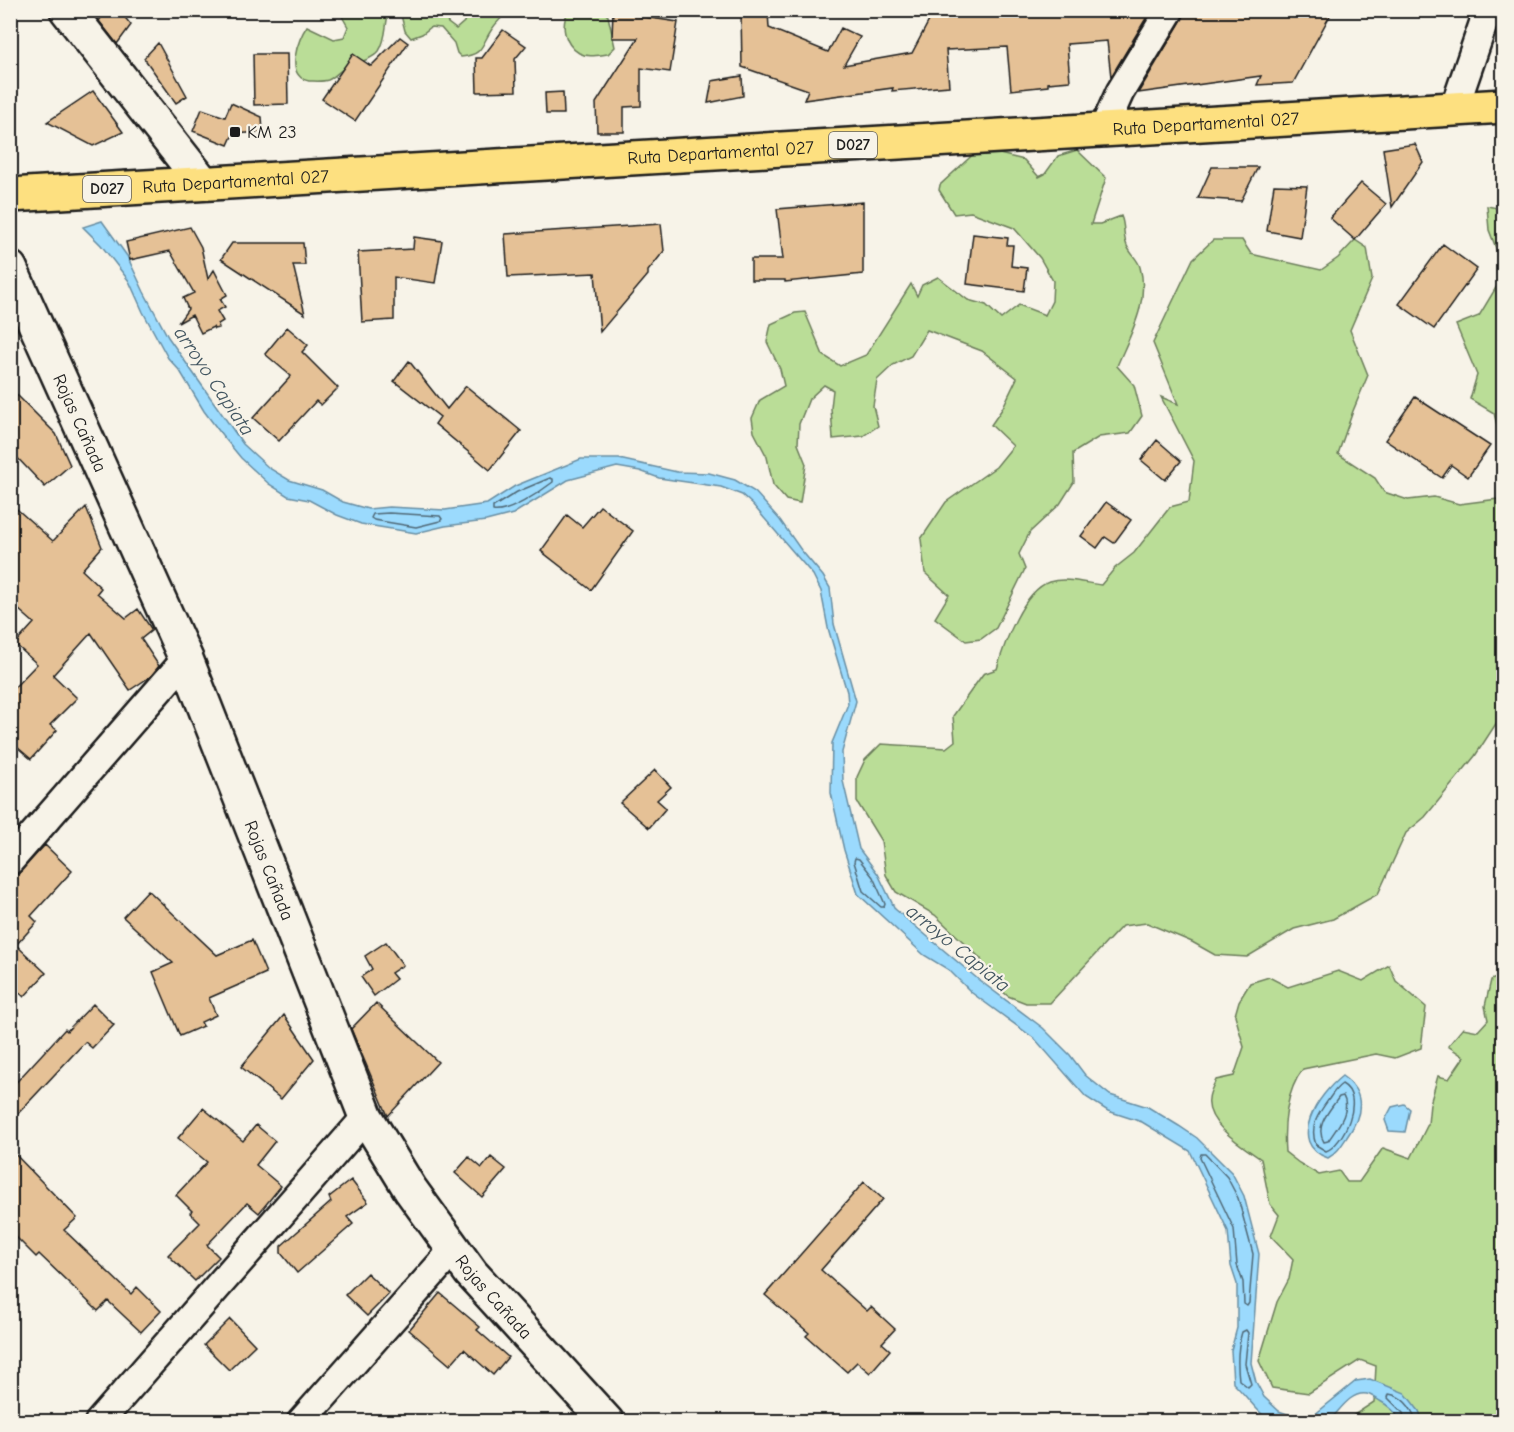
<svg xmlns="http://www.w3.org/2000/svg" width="1514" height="1432" font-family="'Comic Neue',sans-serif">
	<rect width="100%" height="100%" fill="#f7f3e8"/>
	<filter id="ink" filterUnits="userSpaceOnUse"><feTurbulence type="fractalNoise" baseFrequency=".0167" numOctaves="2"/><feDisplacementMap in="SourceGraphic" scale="12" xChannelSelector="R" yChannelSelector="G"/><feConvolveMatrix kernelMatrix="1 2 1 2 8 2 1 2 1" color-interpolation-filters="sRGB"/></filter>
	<g filter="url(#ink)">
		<path fill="#badd97" stroke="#6b7c5a" stroke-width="1.5" d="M339 11H389C385 23 387 39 379 51 372 60 356 63 346 67 340 70 335 77 328 80 322 82 315 81 309 81 284 76 298 39 307 26L334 39 344 37 348 27Z
			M400 11H445L444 13 448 23 456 29 464 22 467 11H509C503 16 497 22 492 29 481 45 484 55 461 57L457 53 454 43 441 28 431 27 422 34 411 38 405 31Z
			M569 11H603L608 16 615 47 608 54C599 55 588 58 579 53 564 44 560 24 569 11Z
			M979 149 1024 160 1039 177 1045 174 1058 156 1077 150 1106 178 1091 224H1100L1121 216C1125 225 1123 234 1126 243 1128 252 1138 259 1140 267 1150 302 1130 335 1117 366L1134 385 1142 416 1130 433 1099 437 1073 453 1074 482 1060 504 1030 532 1019 554 1025 569 996 628 981 639 966 641 935 618 949 595 925 573 921 539 946 502 996 467 1013 446 991 425 1002 409 1017 378 982 351 927 330 911 356 893 365 877 380 873 406 878 426 863 436 833 439 831 408 833 390 824 385 809 399 799 424 798 444 806 464 800 503 786 500 773 485 767 457 754 432 752 418 760 400 784 386 780 369 767 342 771 324 795 313 805 312 823 355 840 366 866 355 911 284 917 296 922 285 938 277 968 300 986 305 1001 319 1019 305 1045 315 1052 301 1053 281 1040 258 1014 228 971 212 954 214 939 190 940 185Z
			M1487 206 1503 209V266L1489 230Z
			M1213 240H1242L1251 254 1321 270 1338 258 1355 240 1367 248 1372 279 1350 330 1368 375 1353 411 1338 454 1375 478 1384 492 1408 500 1434 497 1459 504 1498 499 1503 465V713L1475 756 1425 817 1406 833 1378 894 1333 919 1294 929 1247 957 1215 955 1192 942 1147 923 1122 926 1050 1003H1026L1008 996 987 978 981 959 935 915 896 892 886 875 881 841 857 802V777L865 760 881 744 946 748 955 741 953 716 983 674 997 669C1004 644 1023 591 1049 582 1066 577 1084 583 1101 585L1115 568 1134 553 1170 507 1189 502 1194 461 1161 397 1178 404 1153 343 1193 259Z
			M1503 276V449L1494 413 1470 399 1477 375 1456 325 1479 316Z
			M1389 965 1396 981 1426 1007 1421 1048 1395 1058 1376 1054 1303 1069C1286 1091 1283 1125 1285 1152L1299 1163 1319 1175 1339 1171 1347 1182H1359L1383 1148 1411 1158 1428 1124 1430 1104 1438 1076 1449 1079 1464 1057 1448 1046 1463 1028 1478 1031 1488 1020 1485 1006 1491 980 1503 975V1421H1345L1374 1402 1376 1366 1360 1360 1309 1393 1272 1388 1259 1361 1277 1302 1289 1279 1293 1259 1271 1236 1279 1215 1270 1204 1261 1159C1244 1147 1205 1124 1209 1099 1209 1093 1213 1086 1216 1080L1234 1076 1244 1047 1235 1015 1239 1001 1250 983 1269 977 1288 987 1338 971 1363 981Z"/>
		<path fill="#9bdafd" stroke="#688ea3" stroke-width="1.5" d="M102 221 127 256 144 292 168 337 243 444 269 468 289 480 322 490 343 502 368 509 389 507 445 510 487 504 515 486 581 459H619L677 472 709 473 735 480 755 492 780 520 801 550 823 576 830 588 834 624 856 701 842 752 843 781 859 849 878 874 895 909 979 980 1043 1028 1070 1055 1085 1075 1110 1095 1148 1107 1179 1126 1197 1138 1232 1173 1244 1196 1259 1254 1251 1363 1256 1382 1264 1397 1279 1411 1298 1418 1314 1415 1356 1381 1370 1379 1405 1393 1419 1411 1423 1421H1400C1397 1413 1388 1405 1380 1401 1377 1399 1371 1395 1367 1394 1350 1391 1339 1412 1329 1421H1270C1256 1411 1246 1395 1233 1383L1231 1350 1237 1328V1284L1231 1266 1228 1231 1190 1151 1142 1122 1108 1111 1086 1097 1035 1039 972 993 949 970 924 955 858 894 844 850 831 793 832 743 848 704 847 692 828 628 821 591 813 575 753 505 742 495 721 487 659 478 640 471 617 467 568 480 513 514 486 521 445 526 416 533 361 524 337 515 309 500 288 496 269 484 241 458 222 435 204 411 180 371 168 358 143 312 129 281 101 245 83 227Z
			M1342 1076C1367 1093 1362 1116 1347 1137 1341 1146 1337 1153 1328 1158 1285 1143 1319 1094 1342 1076Z
			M1404 1104 1410 1109 1405 1132 1389 1131 1385 1120 1392 1107Z"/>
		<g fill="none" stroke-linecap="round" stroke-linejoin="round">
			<path stroke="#4f6876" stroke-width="1.5" d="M550 478 553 479V482C540 492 508 514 493 511V507L517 492Z
				M389 513 440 516 442 519 440 521 416 527 374 520 371 518 373 514Z
				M855 858 859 859 873 877 885 904 884 907H881L863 891 854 862Z
				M1342 1084C1366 1097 1343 1145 1326 1151L1316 1145C1309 1126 1318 1114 1329 1099 1333 1093 1336 1088 1342 1084Z
				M1343 1096C1352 1111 1336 1129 1328 1141L1324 1142C1314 1126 1330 1110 1339 1097Z
				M1201 1154H1205L1227 1177 1238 1198 1253 1254 1249 1303 1247 1306 1244 1304 1243 1282 1237 1265 1234 1229 1200 1158Z
				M1246 1330 1248 1333 1245 1364 1251 1384 1248 1387 1239 1380C1237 1363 1237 1348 1242 1332Z
				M1405 1422 1403 1413 1388 1398 1389 1394C1403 1396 1412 1409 1417 1422"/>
		</g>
		<path fill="#e5c196" stroke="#1c1c1c" stroke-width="1.5" d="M106 10H119L131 25 117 44 99 21Z
			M613 10H639L638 16 678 22 670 72 641 68V106L624 107V132H597L596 103 638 38H612Z
			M1065 10H1151L1111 77 1107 41 1067 44 1070 81 1048 83V86L1011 90 1007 47 946 50 949 86 892 91 893 88 804 100 808 90 742 67 741 13 768 12 769 28 828 52 841 28 860 37 844 65 912 53 931 17Z
			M1186 10H1333L1293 83 1257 85 1261 76 1138 93 1183 18Z
			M503 30 526 46 515 59 516 91 477 92 476 58H482Z
			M400 37 408 43 355 121 322 99 353 54 371 66Z
			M158 43 187 96 176 103 144 58Z
			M253 54H287L288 104 254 105Z
			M742 76 743 96 708 103 712 81Z
			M93 91 123 132 93 146 47 122Z
			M563 92 564 114H546L545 93Z
			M231 103 262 117 263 132 233 134 228 145 193 131 202 109 225 117Z
			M1415 144 1423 162 1392 207 1383 149Z
			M1212 167H1258L1241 201 1198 198Z
			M1361 183 1386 204 1355 240 1330 218Z
			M1274 185 1307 186 1300 237 1267 231Z
			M863 202V274L785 282V280H751V259H783L777 209Z
			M661 224 664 251 648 271V275L600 332 595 273 508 277 505 234Z
			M190 227 201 247 208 279 214 270 227 295 220 299 225 307 217 311 223 321 218 324 219 328 214 329 213 327 201 333 192 315 178 323 188 309 183 298 194 293 170 251 130 260 126 242Z
			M973 234 1008 238 1007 245H1013L1011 266 1027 268 1024 291 967 284Z
			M414 237 442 241 435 283 394 277V320L362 322 358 252 413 249Z
			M232 243H303L305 265H293L305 314 221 259Z
			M1443 244 1477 269 1434 329 1399 304Z
			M287 327 308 345 302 352 338 388 321 405 316 401 279 441 253 418 291 376 265 354Z
			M409 361 447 409 466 386 521 431 490 470 435 424 440 417 394 381Z
			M10 388 56 434 70 465 45 487 10 450Z
			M1415 397 1490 446 1468 477 1451 465 1442 478 1385 440Z
			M1157 440 1181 461 1165 480 1141 460Z
			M1106 502 1131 520 1114 543 1105 537 1097 548 1081 536Z
			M10 503 53 541 86 507 102 547 82 570 101 588 97 593 126 618 138 609 152 630 141 639 159 666 151 676 130 690 91 633 53 675 77 698 50 725 57 730 31 759 10 741V692L37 664 15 644 34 623 10 602Z
			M600 506 633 531 591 590 541 551 567 515 582 527Z
			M655 770 671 787 657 800 666 808 649 828 620 803Z
			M45 845 72 871 31 916 37 922 16 945 46 973 24 997 10 984V882Z
			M148 890 217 955 252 940 266 973 209 998 216 1015 201 1022 203 1026 180 1036 153 972 173 963 123 917Z
			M386 942 403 965 391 973 396 979 374 996 361 977 372 969 365 956Z
			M376 1003 438 1062 388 1116 351 1029Z
			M93 1004 114 1025 92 1048 85 1042 10 1122V1089L65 1029 67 1031Z
			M284 1015 314 1059 281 1099 241 1067Z
			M203 1108 243 1141 256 1125 275 1141 256 1165 281 1186 259 1213 247 1203 207 1245 219 1257 195 1281 168 1255 200 1223 190 1213 192 1211 176 1195 207 1162 178 1138Z
			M10 1149 77 1218 64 1230 131 1294 137 1287 161 1311 141 1332 108 1301 98 1311 39 1254 36 1257 10 1231Z
			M469 1157 482 1168 491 1157 506 1169 482 1197 455 1173Z
			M351 1180 368 1202 347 1217 353 1224 297 1273 281 1253V1246L331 1202 329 1197Z
			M864 1182 883 1199 821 1270 867 1311 871 1307 895 1329 882 1343 890 1350 870 1373 857 1362 847 1372 806 1336 809 1333 765 1295Z
			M367 1273 389 1294 367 1316 345 1295Z
			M440 1293 480 1327 477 1330 508 1357 493 1375 464 1349 450 1365 409 1330Z
			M230 1319 255 1345 229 1370 204 1345Z"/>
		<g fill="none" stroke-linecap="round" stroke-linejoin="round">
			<defs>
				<path id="street" d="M1454 109 1488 10
					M1103 130 1120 92 1170 10
					M10 861 186 659
					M99 1422 366 1117
					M301 1422 454 1249"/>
				<g id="secondary">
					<path d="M67 10 203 183"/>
					<path id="s1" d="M10 268 186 659 366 1117 410 1189 471 1273 607 1422"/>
				</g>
				<g id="primary">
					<path id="s2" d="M10 195 1504 106"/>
				</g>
			</defs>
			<use href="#street" stroke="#1c1c1c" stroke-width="32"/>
			<use href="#secondary" stroke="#1c1c1c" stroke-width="38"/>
			<use href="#primary" stroke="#1c1c1c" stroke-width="38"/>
			<use href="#street" stroke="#f7f3e8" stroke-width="27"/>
			<use href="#secondary" stroke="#f7f3e8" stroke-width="33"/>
			<use href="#primary" stroke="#fde080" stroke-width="33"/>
		</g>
	</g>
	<rect fill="#1c1c1c" stroke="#f7f3e8" stroke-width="2" x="229" y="126" width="12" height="12" rx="3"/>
	<g text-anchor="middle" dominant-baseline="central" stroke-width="4.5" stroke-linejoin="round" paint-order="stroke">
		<g fill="#f7f3e8" stroke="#5e5c59" stroke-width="1.5">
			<rect x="829" y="132" width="48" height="26" rx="4.5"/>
			<rect x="83" y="176" width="48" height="26" rx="4.5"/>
		</g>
		<g font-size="16" font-weight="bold" fill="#1c1c1c">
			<text x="853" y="145">D027</text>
			<text x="107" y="189">D027</text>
		</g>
		<g font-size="18" fill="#1c1c1c" stroke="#f7f3e8">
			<text stroke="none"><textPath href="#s2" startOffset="1198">Ruta Departamental 027</textPath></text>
			<text stroke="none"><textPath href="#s2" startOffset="712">Ruta Departamental 027</textPath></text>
			<text stroke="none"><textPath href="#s2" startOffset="226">Ruta Departamental 027</textPath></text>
			<text stroke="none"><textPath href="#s1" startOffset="170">Rojas Cañada</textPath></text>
			<text stroke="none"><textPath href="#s1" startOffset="656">Rojas Cañada</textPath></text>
			<text stroke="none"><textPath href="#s1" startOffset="1142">Rojas Cañada</textPath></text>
		</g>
		<g font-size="18" fill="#1c1c1c" stroke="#f7f3e8" text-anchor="start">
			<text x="247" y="132">KM 23</text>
		</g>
		<g font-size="20" font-style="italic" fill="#425560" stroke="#f7f3e8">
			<text transform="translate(214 381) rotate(56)">arroyo Capiata</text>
			<text transform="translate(958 948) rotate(39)">arroyo Capiata</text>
		</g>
	</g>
	<rect width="1514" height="1432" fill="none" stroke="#f7f3e8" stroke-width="36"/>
	<rect x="18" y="18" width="1478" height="1396" fill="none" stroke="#1c1c1c" stroke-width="2" filter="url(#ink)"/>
</svg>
